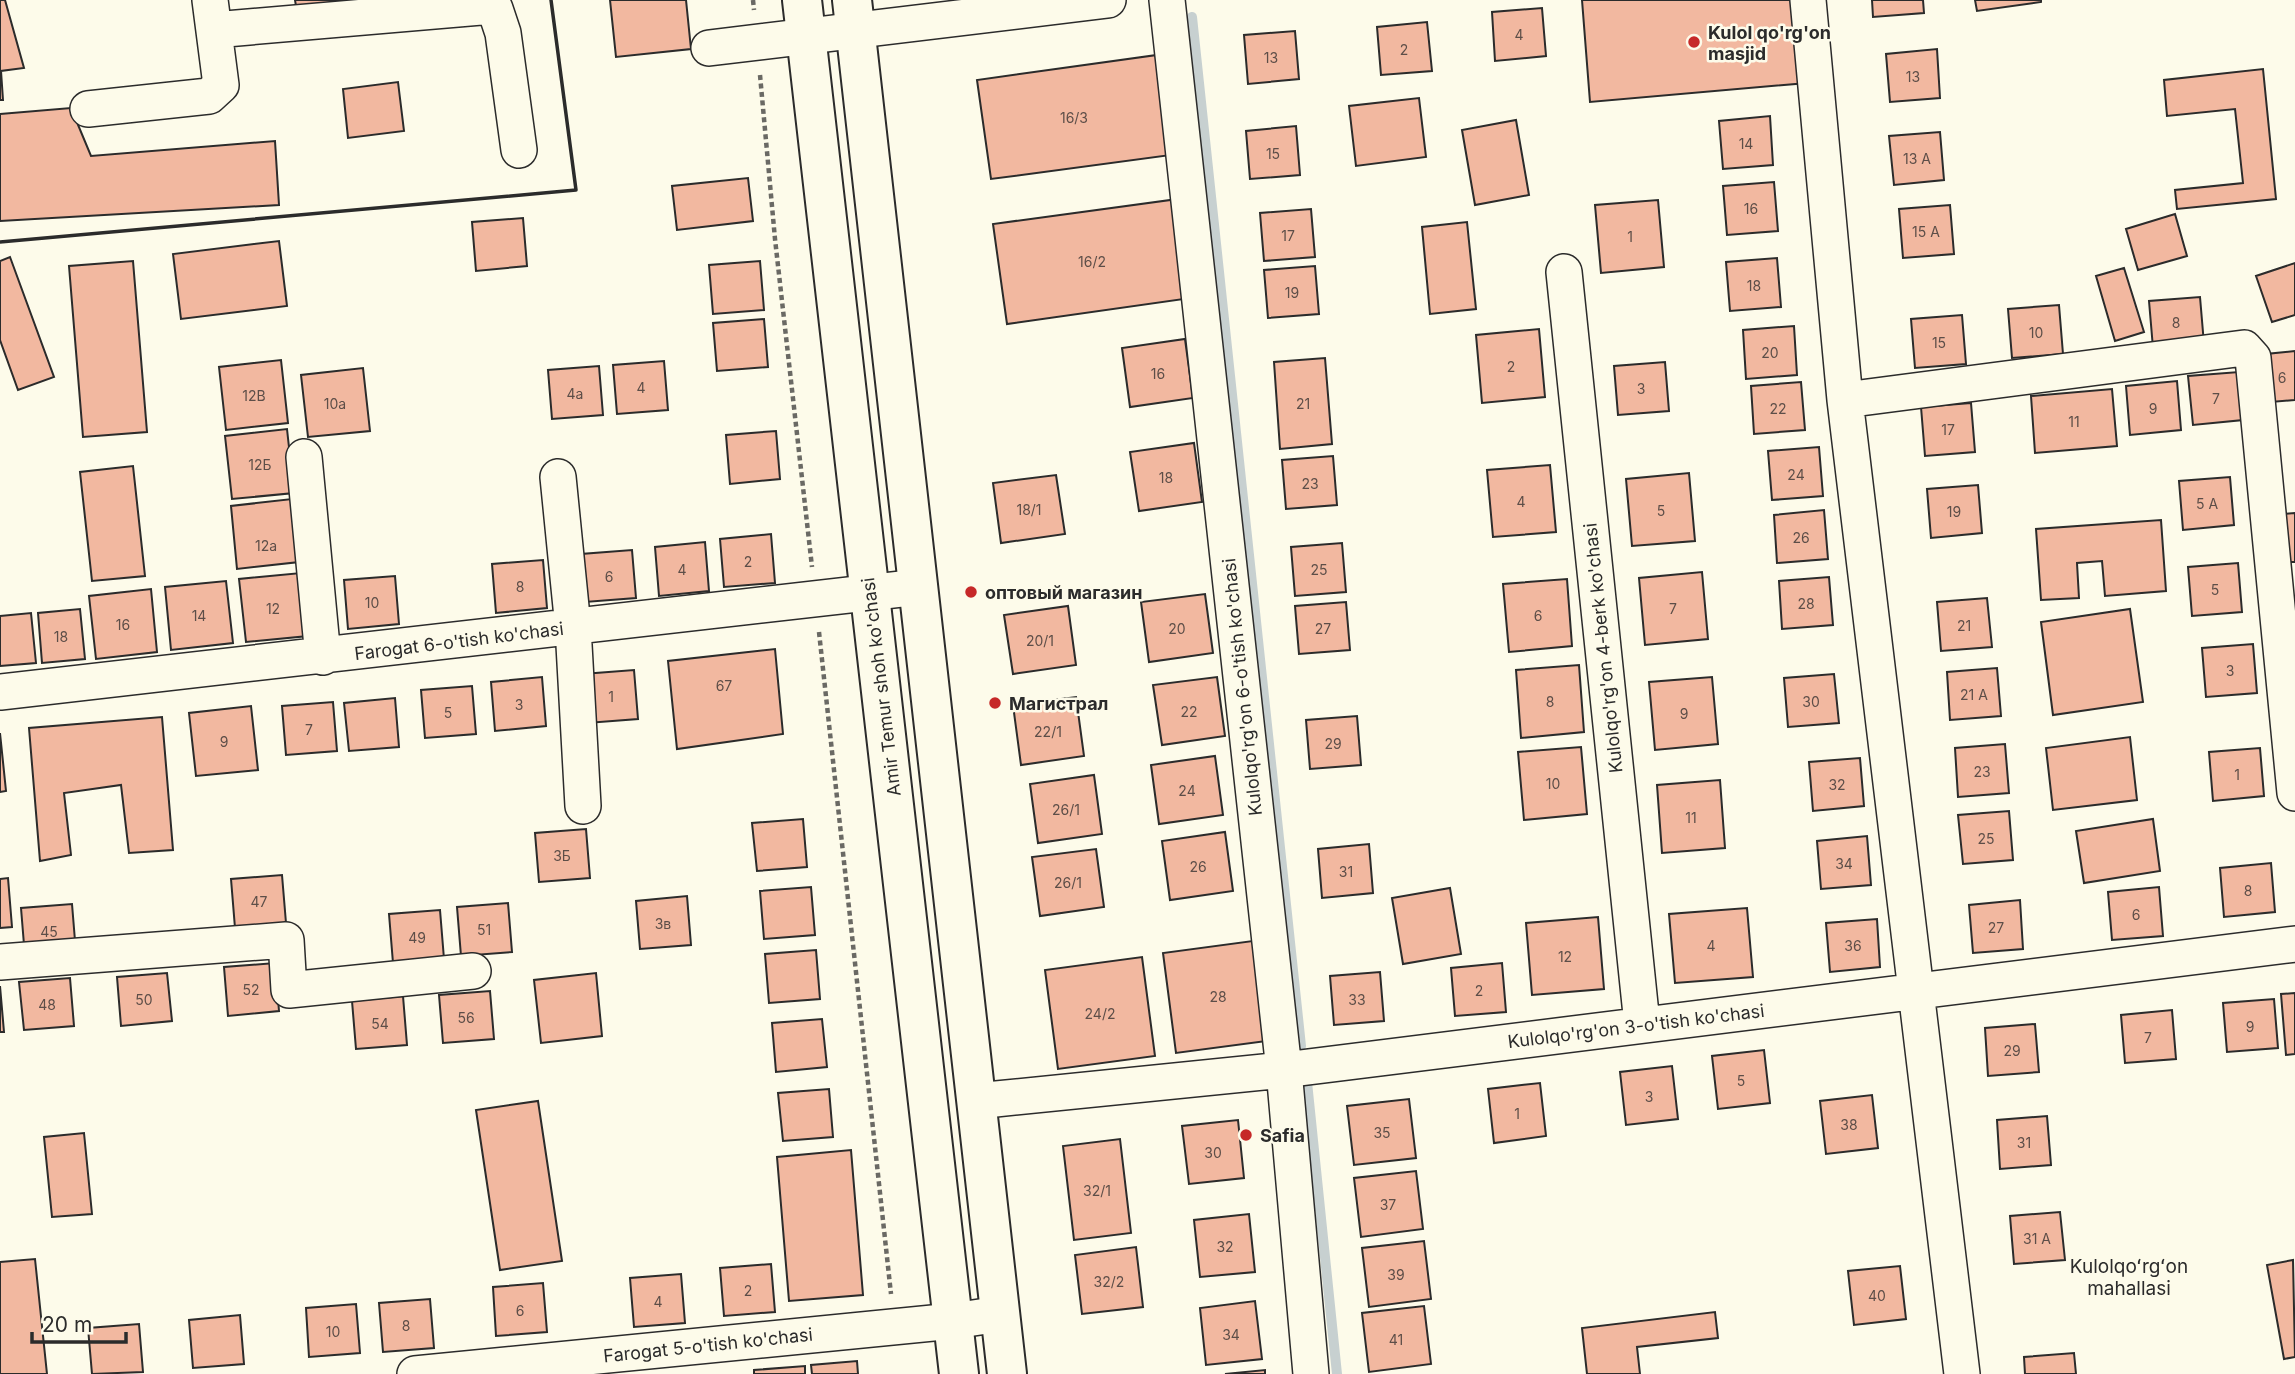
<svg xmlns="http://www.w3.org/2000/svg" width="2295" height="1374" font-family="Inter,sans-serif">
	<rect width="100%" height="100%" fill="#fdfbea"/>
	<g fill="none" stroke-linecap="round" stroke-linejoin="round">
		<path stroke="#c7d0d0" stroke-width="10" d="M1192 17 1301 1046
			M1307 1082 1337 1374"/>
	</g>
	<path fill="#f2b8a0" stroke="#2b2b2b" stroke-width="2" d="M0 0H5L24 68 1 71 3 100H0Z
		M295 0H380L297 12Z
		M610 0H686L691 49 616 57Z
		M1582 0H1800L1807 83 1590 102Z
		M1872 0H1923L1924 13 1873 17Z
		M1975 0H2041V2L1977 11Z
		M1542 8 1546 56 1495 61 1492 12Z
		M1427 22 1432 71 1381 75 1377 27Z
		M1295 31 1299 79 1248 84 1244 35Z
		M1937 49 1940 98 1890 102 1886 54Z
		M1157 55 1171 155 991 179 977 80Z
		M2263 69 2276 199 2177 209 2175 190 2243 183 2235 109 2167 116 2164 80Z
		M398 82 404 131 348 138 343 89Z
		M1419 98 1426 157 1356 166 1349 106Z
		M71 108 91 156 275 141 279 205 0 221V114Z
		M1770 116 1773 165 1723 169 1719 121Z
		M1516 120 1529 195 1475 205 1462 130Z
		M1296 126 1300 175 1250 179 1246 131Z
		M1940 132 1944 180 1894 185 1889 136Z
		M748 178 753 221 677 230 672 186Z
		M1774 182 1778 231 1727 235 1723 186Z
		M1178 199 1191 298 1007 324 993 224Z
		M1658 200 1664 267 1601 273 1595 205Z
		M1950 205 1954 254 1903 258 1899 209Z
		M1311 209 1315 257 1264 261 1260 213Z
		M2175 214 2187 256 2138 270 2126 229Z
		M523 218 527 266 476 271 472 222Z
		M1467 222 1476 309 1430 314 1422 227Z
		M279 241 287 306 181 319 173 254Z
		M10 257 54 377 18 390 0 340V261Z
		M1777 258 1781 307 1730 311 1726 262Z
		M133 261 147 432 83 437 69 266Z
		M760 261 764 310 713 314 709 265Z
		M2295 263V315L2272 322 2256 276Z
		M1315 266 1319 314 1268 318 1264 270Z
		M2124 268 2144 332 2115 341 2096 276Z
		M2200 297 2204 344 2153 348 2149 301Z
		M2059 305 2063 354 2012 358 2008 309Z
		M1962 315 1966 364 1915 368 1911 319Z
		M764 319 768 367 717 371 713 323Z
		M1794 326 1797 375 1746 379 1743 330Z
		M1539 329 1545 397 1482 403 1476 335Z
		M1185 339 1193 398 1130 407 1122 348Z
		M2295 351V400L2271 402 2266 354Z
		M1325 358 1332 444 1280 449 1274 362Z
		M281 360 288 423 226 430 219 367Z
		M664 361 668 410 617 414 613 365Z
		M1665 362 1669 411 1618 415 1614 366Z
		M599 366 603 415 552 419 548 370Z
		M363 368 370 431 308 437 301 375Z
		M2239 372 2243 420 2193 425 2188 376Z
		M2177 381 2181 430 2130 435 2126 386Z
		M1801 382 1805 430 1754 434 1751 386Z
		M2112 389 2117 446 2035 453 2031 396Z
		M1971 403 1975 452 1925 456 1921 407Z
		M287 429 294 493 232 499 225 436Z
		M776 431 780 479 730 484 726 435Z
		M1194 443 1202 502 1139 511 1130 452Z
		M1819 447 1823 496 1772 500 1768 451Z
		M1333 456 1337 505 1286 509 1282 460Z
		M1550 465 1556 532 1493 537 1487 470Z
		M133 466 145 576 92 581 80 472Z
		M1689 473 1695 541 1632 546 1626 479Z
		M1056 475 1065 534 1001 543 993 483Z
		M2230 477 2234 525 2183 530 2179 481Z
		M1978 485 1982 533 1931 538 1927 489Z
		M292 499 299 562 237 569 231 506Z
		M1824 510 1828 559 1777 563 1774 515Z
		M2295 513V562H2286L2282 514Z
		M2161 520 2166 591 2105 596 2102 561 2077 563 2079 598 2041 600 2036 529Z
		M771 534 775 583 724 587 720 539Z
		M705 542 709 591 659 596 655 547Z
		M1342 543 1346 592 1295 596 1291 547Z
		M632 550 636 598 585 602 581 554Z
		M543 560 547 608 496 613 492 564Z
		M2238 563 2242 612 2192 616 2188 567Z
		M1702 572 1708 639 1645 645 1639 578Z
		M301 573 308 636 246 642 239 579Z
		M395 576 399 624 348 629 344 580Z
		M1829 577 1833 625 1782 629 1779 581Z
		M1567 579 1572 646 1509 652 1503 584Z
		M226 581 233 643 171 650 165 587Z
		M151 589 157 652 96 659 89 596Z
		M1205 594 1213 653 1149 662 1141 602Z
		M1987 598 1992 647 1941 651 1937 602Z
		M1346 602 1350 650 1299 654 1295 606Z
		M1068 606 1076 665 1013 674 1004 615Z
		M80 609 85 659 42 663 38 613Z
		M2130 609 2143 702 2053 715 2041 622Z
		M31 613 36 663 0 666V616Z
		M2253 644 2257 693 2206 697 2202 648Z
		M775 649 783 734 677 749 668 661Z
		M1579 665 1584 732 1521 738 1516 670Z
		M1997 668 2001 716 1950 720 1947 672Z
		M634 670 638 719 587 723 583 674Z
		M1834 674 1839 723 1788 727 1784 678Z
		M542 677 546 726 495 731 491 682Z
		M1217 677 1225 736 1162 745 1153 685Z
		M1712 677 1718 744 1655 750 1649 682Z
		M472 686 476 734 425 738 421 690Z
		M1076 697 1084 756 1021 765 1013 705Z
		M395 698 399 747 349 751 344 703Z
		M333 702 337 751 286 755 282 706Z
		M251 706 258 770 196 776 189 713Z
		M1357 716 1361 765 1310 769 1306 720Z
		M162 717 173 850 129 853 121 785 64 793 71 855 40 861 29 728Z
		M0 733 6 791 0 792Z
		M2130 737 2137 800 2053 810 2046 748Z
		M2005 744 2009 793 1958 797 1955 748Z
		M1581 747 1587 814 1524 820 1518 752Z
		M2260 748 2264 796 2213 801 2209 752Z
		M1215 756 1223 815 1159 824 1151 765Z
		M1860 758 1864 806 1813 811 1809 762Z
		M1094 775 1102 834 1038 843 1030 784Z
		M1720 780 1725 848 1662 853 1657 785Z
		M2009 811 2013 860 1963 864 1958 815Z
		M803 819 807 867 757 871 752 823Z
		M2153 819 2160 871 2084 883 2076 831Z
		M586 829 590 878 539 882 535 833Z
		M1225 832 1233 891 1170 900 1162 841Z
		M1867 836 1871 885 1821 889 1817 841Z
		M1369 844 1373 893 1322 898 1318 849Z
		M1096 849 1104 907 1040 916 1032 857Z
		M2271 863 2275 912 2224 917 2220 868Z
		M282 875 286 923 235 928 231 879Z
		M8 878 12 927 0 928V879Z
		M811 887 815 935 764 939 760 891Z
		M2159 887 2163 936 2112 940 2108 892Z
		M1450 888 1461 954 1403 964 1392 898Z
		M687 896 691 945 640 949 636 901Z
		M2020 900 2023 949 1973 953 1969 905Z
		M508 903 512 952 461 956 457 907Z
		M72 904 76 953 25 957 21 908Z
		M1747 908 1753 977 1675 983 1669 914Z
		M440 910 444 959 393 963 389 914Z
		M1598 917 1604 989 1532 995 1526 923Z
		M1877 919 1880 967 1830 972 1826 923Z
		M1260 940 1273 1040 1176 1053 1163 953Z
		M816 950 820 999 769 1003 765 954Z
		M1142 957 1155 1056 1058 1069 1045 970Z
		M275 963 279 1011 228 1016 224 967Z
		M1502 963 1506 1012 1455 1016 1451 968Z
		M1380 972 1384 1021 1334 1025 1330 976Z
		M167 973 172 1021 121 1026 117 977Z
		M596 973 602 1036 541 1043 534 980Z
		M70 978 74 1026 24 1030 19 982Z
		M0 986 4 1032H0Z
		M490 991 494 1039 443 1043 439 995Z
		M2295 993V1054L2286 1055 2281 994Z
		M403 996 407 1045 356 1049 352 1001Z
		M2274 999 2278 1048 2227 1052 2223 1003Z
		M2172 1010 2176 1059 2125 1063 2121 1015Z
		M822 1019 827 1067 776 1072 772 1023Z
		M2035 1024 2039 1072 1988 1076 1985 1028Z
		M1764 1050 1770 1103 1718 1109 1712 1056Z
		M1672 1066 1678 1119 1626 1125 1620 1072Z
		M1540 1083 1546 1136 1494 1143 1488 1089Z
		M829 1089 833 1137 783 1141 778 1093Z
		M1872 1095 1878 1148 1826 1154 1820 1101Z
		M1409 1099 1416 1158 1354 1165 1347 1106Z
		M538 1101 562 1261 500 1270 476 1110Z
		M2047 1116 2051 1165 2000 1169 1997 1120Z
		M1238 1120 1244 1178 1189 1184 1182 1126Z
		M84 1133 92 1214 52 1217 44 1137Z
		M1120 1139 1131 1233 1074 1240 1063 1146Z
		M851 1150 863 1295 789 1301 777 1157Z
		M1416 1171 1423 1229 1361 1237 1354 1178Z
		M2060 1212 2065 1260 2014 1264 2010 1216Z
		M1249 1214 1255 1272 1200 1277 1194 1220Z
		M1424 1241 1431 1299 1369 1307 1362 1248Z
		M1136 1247 1143 1307 1082 1314 1075 1255Z
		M35 1259 47 1374H0V1262Z
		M2293 1260 2295 1357 2284 1359 2267 1265Z
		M771 1264 775 1312 724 1316 720 1268Z
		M1900 1266 1906 1319 1854 1325 1848 1271Z
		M681 1274 685 1323 634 1327 630 1278Z
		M543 1283 547 1332 496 1336 493 1287Z
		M430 1299 434 1348 383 1352 379 1303Z
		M1255 1301 1262 1359 1206 1365 1200 1308Z
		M356 1304 360 1353 309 1357 306 1308Z
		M1424 1306 1431 1364 1369 1372 1362 1313Z
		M1715 1312 1718 1338 1637 1347 1640 1374H1587L1582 1328Z
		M240 1315 244 1364 193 1368 189 1320Z
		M139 1324 143 1372 92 1374 88 1328Z
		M2074 1353 2076 1374H2025L2024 1357Z
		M857 1361 858 1374H812L811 1365Z
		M805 1366V1374H754V1370Z
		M1265 1370V1374H1225Z"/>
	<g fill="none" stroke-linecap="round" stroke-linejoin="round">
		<defs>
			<path id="minor" d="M1167 0 1284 1070 1311 1374
				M1808 0 1845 400 1962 1374
				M214 30 481 7 495 9 503 33 519 150
				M709 48 1108 0
				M88 109 209 96 221 85 210 0
				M1564 272 1642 1024
				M1845 400 2244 348 2253 358 2295 793
				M304 457 323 657
				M558 477 573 627 583 806
				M0 692 919 587
				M0 962 286 940 289 990 473 971
				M976 1101 1284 1070 2295 944
				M415 1374 953 1321 1000 1314"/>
			<path id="major" d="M802 0 959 1374
				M852 0 1007 1374"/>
		</defs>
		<use href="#minor" stroke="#2b2b2b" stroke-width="38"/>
		<use href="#major" stroke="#2b2b2b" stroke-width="42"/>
		<path stroke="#6a6964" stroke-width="4.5" stroke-dasharray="5 3.5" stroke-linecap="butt" d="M753 0 754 10
			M760 75 775 239 812 567
			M819 632 891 1294"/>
		<use href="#minor" stroke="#fdfbea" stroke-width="35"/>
		<use href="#major" stroke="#fdfbea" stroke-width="38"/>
		<path stroke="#2b2b2b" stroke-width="3.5" d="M0 242 576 190 551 0"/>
	</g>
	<g fill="#c62828" stroke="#fdfbea" stroke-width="2.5">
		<circle cx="1694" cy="42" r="7"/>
		<circle cx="971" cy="592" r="7"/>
		<circle cx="995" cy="703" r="7"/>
		<circle cx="1246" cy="1135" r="7"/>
	</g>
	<g text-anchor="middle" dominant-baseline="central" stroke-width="5" stroke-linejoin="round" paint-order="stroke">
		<g font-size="14" fill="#5d4e48">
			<text x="1519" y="34">4</text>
			<text x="1404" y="49">2</text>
			<text x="1271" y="57">13</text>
			<text x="1913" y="76">13</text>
			<text x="1074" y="117">16/3</text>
			<text x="1746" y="143">14</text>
			<text x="1273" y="153">15</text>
			<text x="1917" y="158">13 A</text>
			<text x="1751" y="208">16</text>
			<text x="1926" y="231">15 A</text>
			<text x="1288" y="235">17</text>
			<text x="1630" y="236">1</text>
			<text x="1092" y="261">16/2</text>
			<text x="1754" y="285">18</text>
			<text x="1292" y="292">19</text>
			<text x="2176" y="322">8</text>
			<text x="2036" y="332">10</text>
			<text x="1939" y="342">15</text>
			<text x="1770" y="352">20</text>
			<text x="1511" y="366">2</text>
			<text x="1158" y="373">16</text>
			<text x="2282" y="377">6</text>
			<text x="641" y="387">4</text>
			<text x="1641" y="388">3</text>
			<text x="575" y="393">4а</text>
			<text x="254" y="395">12В</text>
			<text x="2216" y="398">7</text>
			<text x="335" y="403">10а</text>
			<text x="1303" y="403">21</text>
			<text x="1778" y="408">22</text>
			<text x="2153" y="408">9</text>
			<text x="2074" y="421">11</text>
			<text x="1948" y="429">17</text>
			<text x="260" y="464">12Б</text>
			<text x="1796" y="474">24</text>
			<text x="1166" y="477">18</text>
			<text x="1310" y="483">23</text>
			<text x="1521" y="501">4</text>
			<text x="2207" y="503">5 A</text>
			<text x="1029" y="509">18/1</text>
			<text x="1661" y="510">5</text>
			<text x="1954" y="511">19</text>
			<text x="1801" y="537">26</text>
			<text x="266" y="545">12а</text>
			<text x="748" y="561">2</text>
			<text x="682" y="569">4</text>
			<text x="1319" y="569">25</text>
			<text x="609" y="576">6</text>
			<text x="520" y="586">8</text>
			<text x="2215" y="589">5</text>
			<text x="372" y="602">10</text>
			<text x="1806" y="603">28</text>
			<text x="273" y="608">12</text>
			<text x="1673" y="608">7</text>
			<text x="199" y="615">14</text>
			<text x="1538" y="615">6</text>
			<text x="123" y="624">16</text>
			<text x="1964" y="625">21</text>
			<text x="1177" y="628">20</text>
			<text x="1323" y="628">27</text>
			<text x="61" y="636">18</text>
			<text x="1040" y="640">20/1</text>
			<text x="2230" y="670">3</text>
			<text x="724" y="685">67</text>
			<text x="1974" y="694">21 A</text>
			<text x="611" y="696">1</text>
			<text x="1550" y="701">8</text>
			<text x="1811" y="701">30</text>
			<text x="519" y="704">3</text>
			<text x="1189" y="711">22</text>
			<text x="448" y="712">5</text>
			<text x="1684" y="713">9</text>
			<text x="309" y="729">7</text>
			<text x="1048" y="731">22/1</text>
			<text x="224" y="741">9</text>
			<text x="1333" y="743">29</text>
			<text x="1982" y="771">23</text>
			<text x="2237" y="774">1</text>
			<text x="1553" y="783">10</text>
			<text x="1837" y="784">32</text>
			<text x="1187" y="790">24</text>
			<text x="1066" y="809">26/1</text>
			<text x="1691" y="817">11</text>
			<text x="1986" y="838">25</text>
			<text x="562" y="855">3Б</text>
			<text x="1844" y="863">34</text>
			<text x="1198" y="866">26</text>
			<text x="1346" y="871">31</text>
			<text x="1068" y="882">26/1</text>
			<text x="2248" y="890">8</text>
			<text x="259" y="901">47</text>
			<text x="2136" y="914">6</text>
			<text x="663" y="923">3в</text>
			<text x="1996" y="927">27</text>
			<text x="484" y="929">51</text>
			<text x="49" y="931">45</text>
			<text x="417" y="937">49</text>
			<text x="1711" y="945">4</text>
			<text x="1853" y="945">36</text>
			<text x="1565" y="956">12</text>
			<text x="251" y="989">52</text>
			<text x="1479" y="990">2</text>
			<text x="1218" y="996">28</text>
			<text x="144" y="999">50</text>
			<text x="1357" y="999">33</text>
			<text x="47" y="1004">48</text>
			<text x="1100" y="1013">24/2</text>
			<text x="466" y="1017">56</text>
			<text x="380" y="1023">54</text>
			<text x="2250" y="1026">9</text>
			<text x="2148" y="1037">7</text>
			<text x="2012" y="1050">29</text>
			<text x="1741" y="1080">5</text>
			<text x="1649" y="1096">3</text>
			<text x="1517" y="1113">1</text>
			<text x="1849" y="1124">38</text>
			<text x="1382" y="1132">35</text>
			<text x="2024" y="1142">31</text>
			<text x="1213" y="1152">30</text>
			<text x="1097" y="1190">32/1</text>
			<text x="1388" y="1204">37</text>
			<text x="2037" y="1238">31 A</text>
			<text x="1225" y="1246">32</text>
			<text x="1396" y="1274">39</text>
			<text x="1109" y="1281">32/2</text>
			<text x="748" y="1290">2</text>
			<text x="1877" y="1295">40</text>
			<text x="658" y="1301">4</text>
			<text x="520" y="1310">6</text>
			<text x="406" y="1325">8</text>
			<text x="333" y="1331">10</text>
			<text x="1231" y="1334">34</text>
			<text x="1396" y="1339">41</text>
		</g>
		<g font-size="18" font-weight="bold" fill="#2b2b2b" stroke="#fdfbea" text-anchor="start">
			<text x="1708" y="32">Kulol qo'rg'on<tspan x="1708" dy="21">masjid</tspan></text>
			<text x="985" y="592">оптовый магазин</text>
			<text x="1009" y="703">Магистрал</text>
			<text x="1260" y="1135">Safia</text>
		</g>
		<g font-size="18" fill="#2b2b2b" stroke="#fdfbea">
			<text transform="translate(459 641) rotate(-7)">Farogat 6-o'tish ko'chasi</text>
			<text transform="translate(1603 648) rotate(-96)">Kulolqo'rg'on 4-berk ko'chasi</text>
			<text transform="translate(881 687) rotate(-97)">Amir Temur shoh ko'chasi</text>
			<text transform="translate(1242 687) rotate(-96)">Kulolqo'rg'on 6-o'tish ko'chasi</text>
			<text transform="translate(1636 1026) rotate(-7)">Kulolqo'rg'on 3-o'tish ko'chasi</text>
			<text transform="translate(708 1345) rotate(-6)">Farogat 5-o'tish ko'chasi</text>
		</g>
		<g font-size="19" fill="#2b2b2b" stroke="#fdfbea">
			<text x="2129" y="1266">Kulolqoʻrgʻon<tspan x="2129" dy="22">mahallasi</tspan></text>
		</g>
	</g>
	<path d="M32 1332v10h94v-10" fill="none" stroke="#2b2b2b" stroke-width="3.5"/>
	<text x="42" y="1332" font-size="21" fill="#2b2b2b" stroke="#fdfbea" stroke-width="5" paint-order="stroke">20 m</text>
</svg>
